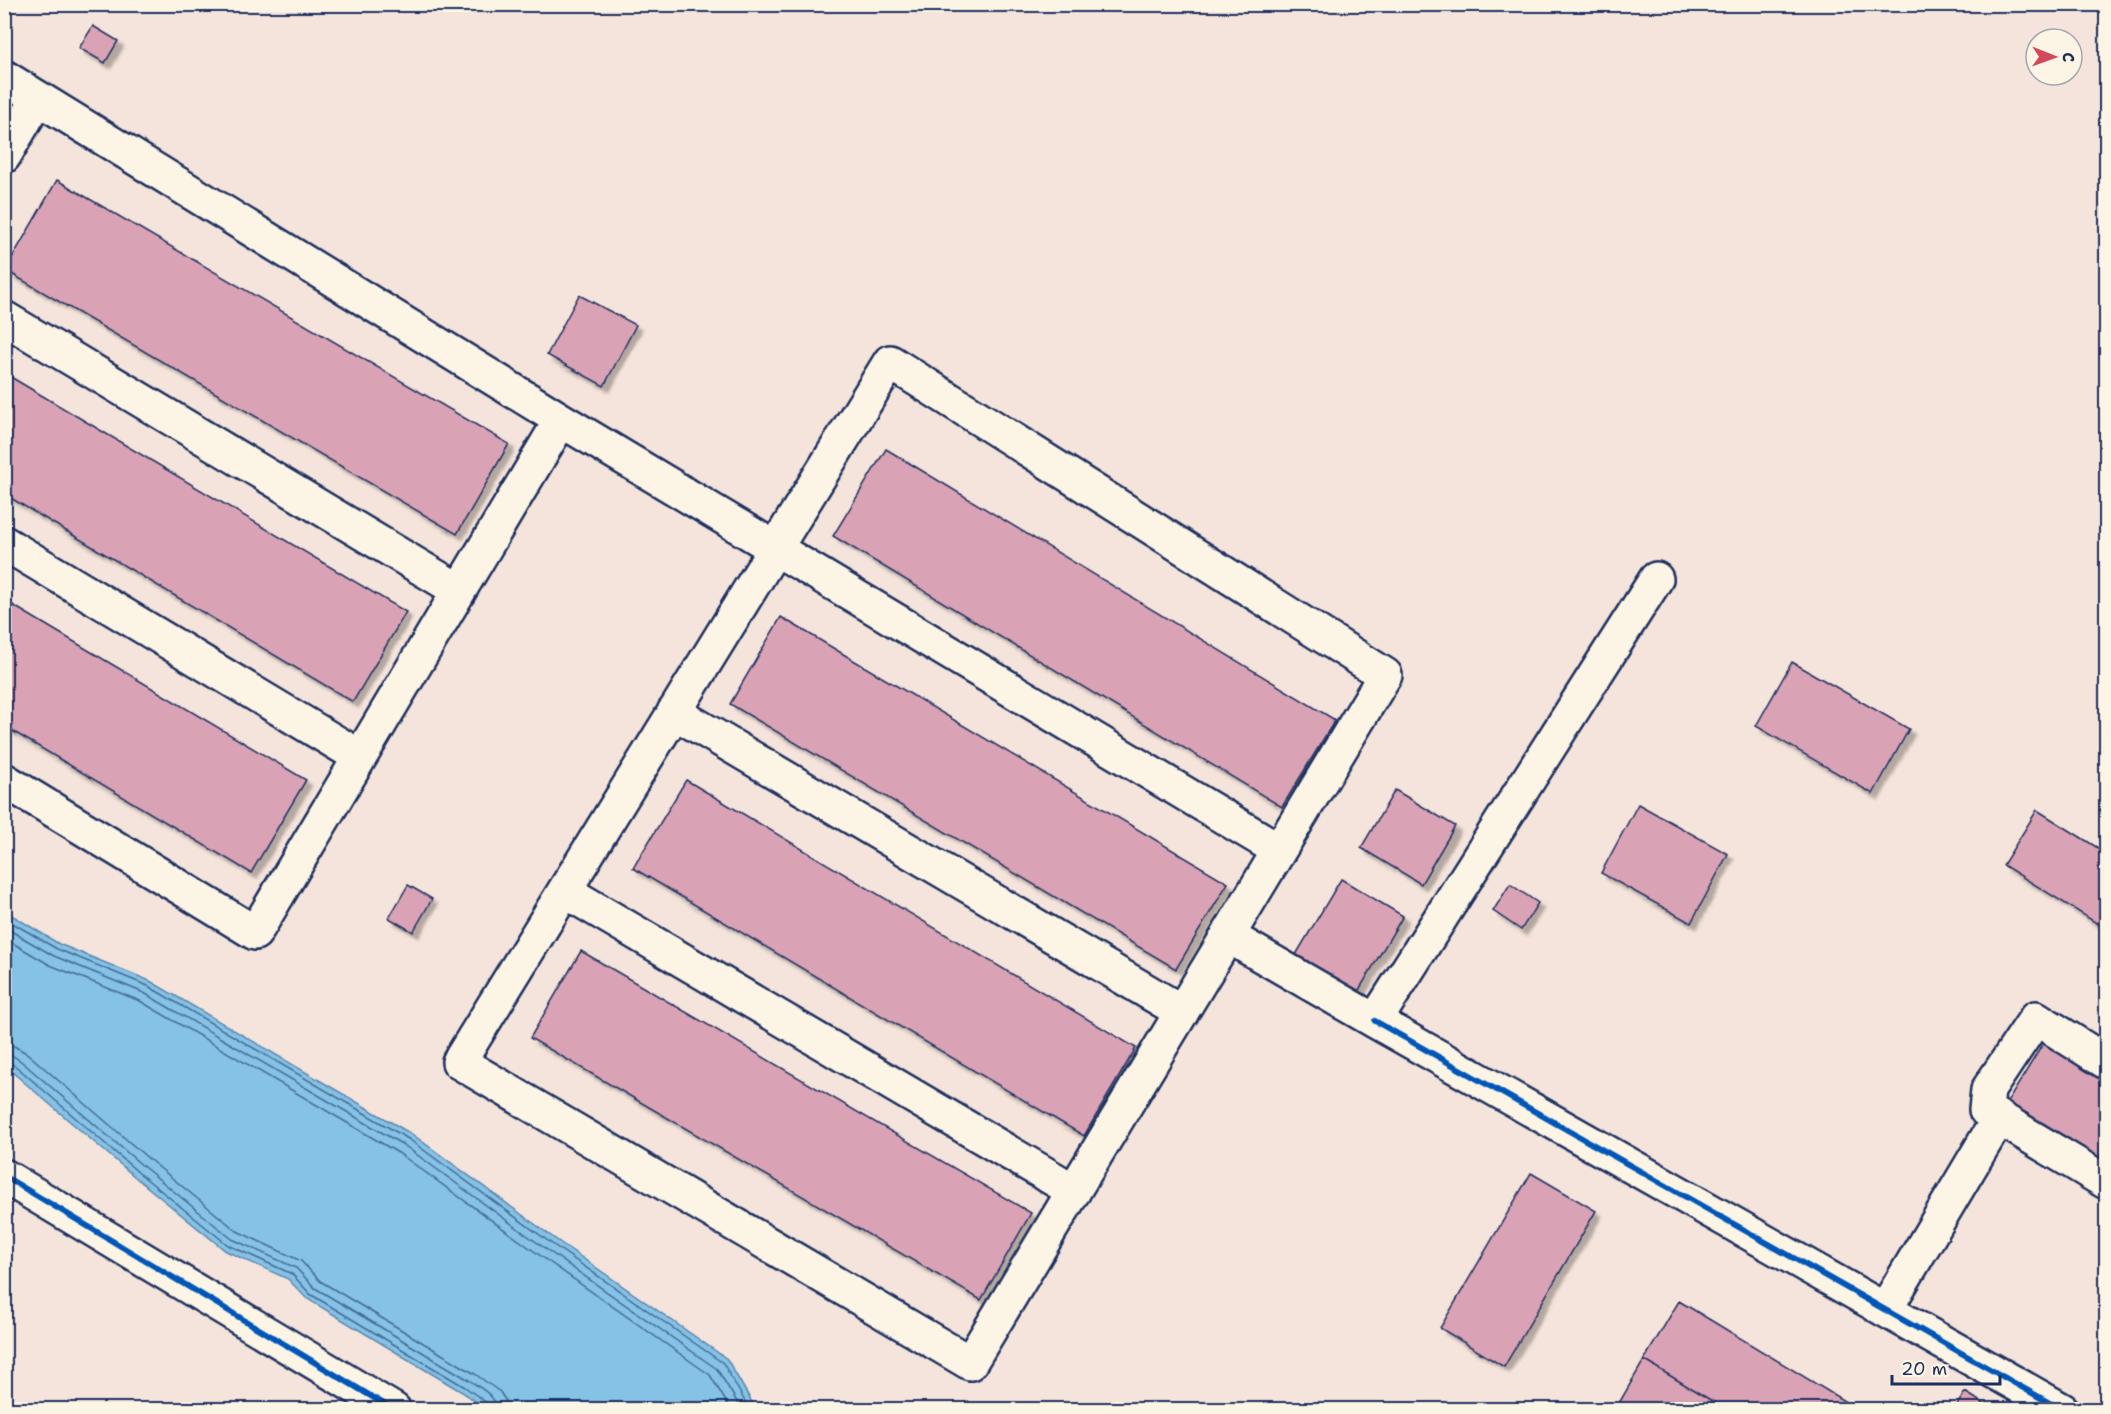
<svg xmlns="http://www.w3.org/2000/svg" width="2111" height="1414" font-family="'Shantell Sans',sans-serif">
	<defs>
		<filter id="shadow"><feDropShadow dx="5.5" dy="5.5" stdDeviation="1.5" flood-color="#0004"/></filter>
	</defs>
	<rect width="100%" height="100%" fill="#f5e4db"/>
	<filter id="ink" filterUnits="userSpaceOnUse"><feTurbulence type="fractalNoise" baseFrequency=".0167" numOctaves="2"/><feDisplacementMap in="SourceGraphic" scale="12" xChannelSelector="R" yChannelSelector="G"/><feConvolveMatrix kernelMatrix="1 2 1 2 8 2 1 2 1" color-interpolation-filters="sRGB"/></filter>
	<g filter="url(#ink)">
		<path fill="#85c2e5" stroke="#5b87af" stroke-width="1.5" d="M5 911 59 944 150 981 413 1135 558 1241 727 1359 756 1409H487L462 1392 306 1298 288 1279 226 1251 135 1177 5 1066Z"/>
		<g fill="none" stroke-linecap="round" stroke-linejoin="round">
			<path stroke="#456a94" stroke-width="1.5" d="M4 918 57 949 148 986 410 1140 555 1246 723 1363 750 1410
				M4 927 54 956 144 993 405 1146 550 1252 717 1369 742 1410
				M4 938 50 965 140 1001 400 1154 545 1259 710 1375 731 1410
				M4 1045 14 1046 28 1054 150 1160 237 1231 301 1261 320 1281 475 1374 500 1392 505 1400 506 1410
				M4 1054 12 1055 22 1062 144 1167 232 1239 296 1268 315 1288 469 1380C480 1388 496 1395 497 1410
				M4 1061 9 1062 18 1068 139 1173 228 1245 292 1274 310 1294 465 1387 487 1403 489 1410"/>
		</g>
		<path fill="#daa2b5" stroke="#1b2f5e" stroke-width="1.5" filter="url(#shadow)" d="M93 26 118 41 105 63 79 48Z
			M57 180 509 444 457 534 5 270Z
			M579 295 636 325 604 386 547 355Z
			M4 373 406 612 353 702 4 494Z
			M886 449 1335 720 1282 807 833 536Z
			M4 600 306 780 251 873 4 726Z
			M781 617 1228 883 1176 969 730 704Z
			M1792 662 1909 729 1873 794 1756 726Z
			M686 780 1136 1048 1084 1136 633 868Z
			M1395 790 1455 826 1421 884 1361 848Z
			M1638 804 1728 854 1691 923 1601 873Z
			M2037 810 2106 853V929L2003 865Z
			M1341 879 1403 916 1356 995 1294 958Z
			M1510 884 1538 903 1521 930 1493 911Z
			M408 885 432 899 413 932 389 918Z
			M581 951 1031 1213 981 1300 530 1038Z
			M2044 1042 2106 1081V1169L2005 1106Z
			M1531 1173 1596 1211 1504 1367 1440 1328Z
			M1679 1301 1859 1410H1727L1644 1360Z
			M1644 1360 1727 1410H1615Z
			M1965 1392 1994 1410H1954Z"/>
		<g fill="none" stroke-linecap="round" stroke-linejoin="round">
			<defs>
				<path id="minor" d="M4 77 561 420 1279 850
					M4 156 38 98
					M4 318 458 590
					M890 362 1385 675 970 1363 459 1062Z
					M4 543 360 757
					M674 712 1182 1012
					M4 780 255 933 561 420
					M565 891 1074 1191
					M1228 936 1375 1021 2062 1410
					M1375 1021 1656 579
					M2106 1062 2036 1018 1988 1090 1986 1110 2106 1182
					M4 1176 394 1410
					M1885 1310 1999 1118"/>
			</defs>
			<use href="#minor" stroke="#1b2f5e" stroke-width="38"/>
			<use href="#minor" stroke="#fcf5e5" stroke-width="33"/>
			<defs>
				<path id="cycleway" d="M1375 1021 2062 1410
					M4 1176 394 1410"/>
			</defs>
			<use href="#cycleway" stroke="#fcf5e5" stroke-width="10"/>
			<use href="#cycleway" stroke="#0057b8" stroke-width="6"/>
		</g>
	</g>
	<rect width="2111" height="1414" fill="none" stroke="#fcf5e5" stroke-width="24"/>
	<rect x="12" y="12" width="2087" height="1390" fill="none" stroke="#1b2f5e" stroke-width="2" filter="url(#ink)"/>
	<g transform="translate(2054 57) rotate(91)"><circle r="28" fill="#fcf5e5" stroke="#a2a6af" stroke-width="1.5"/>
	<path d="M0-4.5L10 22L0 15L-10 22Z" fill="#d1495b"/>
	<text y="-9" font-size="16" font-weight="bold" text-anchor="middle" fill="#1b2f5e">С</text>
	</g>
	<path d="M1892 1375v9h108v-9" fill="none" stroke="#1b2f5e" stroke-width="3"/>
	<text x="1901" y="1375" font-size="18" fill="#1b2f5e" stroke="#fcf5e5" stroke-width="4.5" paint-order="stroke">20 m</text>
</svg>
